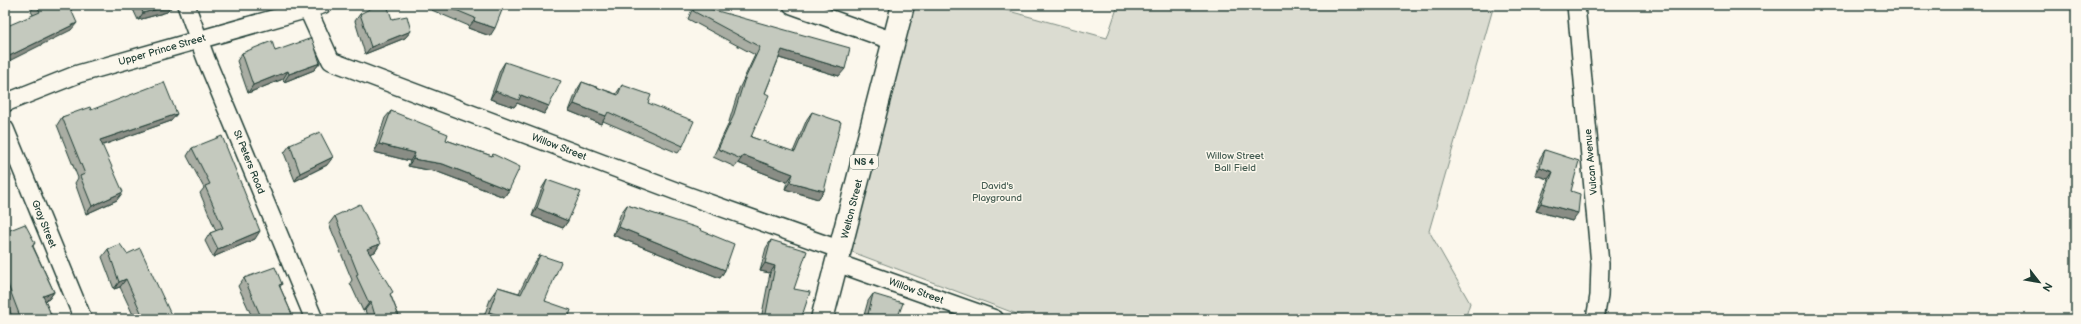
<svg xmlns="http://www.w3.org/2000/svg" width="2081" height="324" font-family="'Balsamiq Sans',sans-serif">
	<rect width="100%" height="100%" fill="#fbf7ec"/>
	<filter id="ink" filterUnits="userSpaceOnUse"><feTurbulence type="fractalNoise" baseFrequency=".025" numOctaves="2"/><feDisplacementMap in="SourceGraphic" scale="8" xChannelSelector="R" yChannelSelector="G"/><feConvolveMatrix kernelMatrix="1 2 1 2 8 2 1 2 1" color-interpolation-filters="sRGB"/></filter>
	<g filter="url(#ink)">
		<path fill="#dbdcd1" stroke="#7d8c82" d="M903 5H987L1107 38 1118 5H1494L1429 231 1470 303 1465 319H1030L839 247Z"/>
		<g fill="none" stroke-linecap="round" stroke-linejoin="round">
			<defs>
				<path id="minor" d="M186 5 206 59 314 319
					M792 5 893 41
					M1576 5 1600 264 1599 296 1595 319
					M308 10 331 61 689 196 841 250
					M5 103 78 74 322 5
					M5 129 83 319
					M837 263 995 319"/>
				<path id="primary" d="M822 319 903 5"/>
			</defs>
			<use href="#minor" stroke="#1f3d34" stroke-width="20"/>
			<use href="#primary" stroke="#1f3d34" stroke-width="25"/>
			<use href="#minor" stroke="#fbf7ec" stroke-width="17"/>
			<use href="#primary" stroke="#fbf7ec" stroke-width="22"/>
		</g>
		<path fill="#a9ada3" stroke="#1f3d34" d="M35 5H69L71 30 33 15 31 11Z
			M131 5H173L167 12 138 20Z
			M428 5H504L490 36 468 28 469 26 427 8Z
			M696 5 839 76 779 58 765 93 751 137 793 152 807 119 812 112 824 191 818 199 785 189 787 182 738 163 735 167 713 157 728 125 739 89 755 55 688 19 691 12Z
			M360 14 392 19 411 31 405 38 365 54 355 21Z
			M275 51 320 63 314 70 284 82 283 79 248 93 237 61 242 53Z
			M505 62 549 106 544 114 517 103 514 107 490 99 500 70Z
			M582 82 616 94 622 85 648 103 683 146 678 153 603 121 601 124 569 111 577 90Z
			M91 110 171 121 102 145 117 200 86 214 75 183 78 178 57 125 62 117Z
			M391 111 446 140 492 156 493 154 509 190 504 197 438 172 408 166 410 161 374 152 385 118Z
			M290 145 327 165 295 181 284 153Z
			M192 148 255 239 213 257 205 241 210 233 216 231 200 193 204 188 187 156Z
			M1545 150 1571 191 1572 221 1536 211 1548 179 1535 175 1540 158Z
			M547 180 568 221 563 228 532 216 542 188Z
			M627 205 700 230 725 270 720 278 613 235 621 213Z
			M335 216 380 244 375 252 370 254 391 296 400 319H368L365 310 363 311 350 283 352 280 329 224Z
			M5 232 35 243 33 246 54 292 49 299 45 301 53 319H13L5 298Z
			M771 240 794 289 801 319H761L770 273 760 271 766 248Z
			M108 249 173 319H135L120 287 114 289 102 257Z
			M540 255 545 301 568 319H483L491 297 498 287 519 293 533 265Z
			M244 278 282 284 280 287 294 319H253L238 286Z
			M873 294 897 319H863L868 301Z"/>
		<path fill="#898d85" stroke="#1f3d34" d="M173 5 167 12 138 20 143 13Z
			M474 21 495 28 490 36 468 28Z
			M77 23 71 30 5 63V58Z
			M411 31 405 38 365 54 371 47Z
			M782 50 845 69 839 76 776 57Z
			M320 63 314 70 284 82 289 74Z
			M288 71 283 79 248 93 253 85Z
			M495 91 521 95 549 106 544 114 517 103 514 107 490 99Z
			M574 104 606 116 601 124 569 111Z
			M177 114 171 121 95 148 100 140Z
			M379 144 415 153 410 161 374 152Z
			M743 155 793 174 787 182 738 163 741 159Z
			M333 157 327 165 295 181 300 173Z
			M413 159 443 164 509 190 504 197 438 172 408 166Z
			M1540 167 1553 172 1548 179 1535 175Z
			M11 176 6 184H5V180Z
			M790 182 824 191 818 199 785 189Z
			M123 192 117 200 86 214 92 206Z
			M1541 203 1578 213 1572 221 1536 211Z
			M537 208 568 221 563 228 532 216Z
			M619 227 725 270 720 278 613 235Z
			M260 231 255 239 213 257 218 249Z
			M380 244 375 252 361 257 367 249Z
			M765 263 775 266 770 273 760 271Z
			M126 279 120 287 114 289 119 282Z
			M54 292 49 299 38 304 43 296Z
			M371 302 365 310 363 311 369 303Z
			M489 312 509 319H484Z
			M868 314 874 316 871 319H865Z"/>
		<path fill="#c4c9be" stroke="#1f3d34" d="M37 5H69L77 23 5 58V27L40 12Z
			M140 5H172L143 13Z
			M377 5H387L392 19 407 16 411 31 371 47 360 14Z
			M444 5H504L495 28 474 21 475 18Z
			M696 5 850 48 845 69 782 50 765 93 769 95 751 137 795 152 812 112 841 122 824 191 790 182 793 174 743 155 741 159 718 149 733 117 744 81 760 47 693 11Z
			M312 38 320 63 289 74 288 71 253 85 242 53 272 41 275 51Z
			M505 62 561 81 549 106 521 95 519 100 495 91Z
			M164 82 177 114 100 140 123 192 92 206 80 176 85 174 62 117 90 107 91 110Z
			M582 82 618 95 622 85 651 95 648 103 694 121 683 146 608 112 606 116 574 104Z
			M391 111 448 134 446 140 492 156 493 154 520 167 509 190 443 164 413 159 415 153 379 144Z
			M320 132 333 157 300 173 290 145Z
			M222 136 260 231 218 249 210 233 223 228 205 186 210 184 192 148Z
			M1545 150 1579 161 1571 191 1580 194 1578 213 1541 203 1553 172 1540 167Z
			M5 164 11 176 5 180Z
			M547 180 581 192 568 221 537 208Z
			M360 204 380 244 367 249 393 292 390 294 400 319H376L371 302 369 303 356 275 358 274 335 216Z
			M627 205 701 229 700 230 734 244 725 270 619 227Z
			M25 224 35 243 32 245 54 292 43 296 53 319H21L5 277V232Z
			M771 240 807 251 794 289 810 292 801 319H765L775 266 765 263Z
			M120 244 127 254 140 248 173 319H144L126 279 119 282 108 249Z
			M540 255 561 262 545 301 571 310 568 319H509L489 312 498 287 521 294Z
			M275 267 282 284 279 285 294 319H262L244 278Z
			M873 294 903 303 897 319H873L874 316 868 314Z"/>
	</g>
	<g text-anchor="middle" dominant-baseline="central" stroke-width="3" stroke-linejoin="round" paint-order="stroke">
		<rect fill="#fbf7ec" stroke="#61756b" stroke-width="1" x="850" y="155" width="28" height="14" rx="3"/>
		<g font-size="9" font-weight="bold" fill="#1f3d34">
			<text x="864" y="162">NS 4</text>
		</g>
		<g font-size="10" fill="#1f3d34" stroke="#fbf7ec">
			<text transform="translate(162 50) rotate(-16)">Upper Prince Street</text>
			<text transform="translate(559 147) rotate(21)">Willow Street</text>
			<text transform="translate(249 162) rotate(68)">St Peters Road</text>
			<text transform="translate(1591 162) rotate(-95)">Vulcan Avenue</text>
			<text transform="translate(852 209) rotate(-76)">Welton Street</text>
			<text transform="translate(44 224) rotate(68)">Gray Street</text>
			<text transform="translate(916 291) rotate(20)">Willow Street</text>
		</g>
		<g font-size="10" fill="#455d53" stroke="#fbf7ec">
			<text x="1235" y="156">Willow Street<tspan x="1235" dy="12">Ball Field</tspan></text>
			<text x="997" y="186">David's<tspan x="997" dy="12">Playground</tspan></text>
		</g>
	</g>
	<rect width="2081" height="324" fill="none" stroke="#fbf7ec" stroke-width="20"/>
	<rect x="10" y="10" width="2061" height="304" fill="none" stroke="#1f3d34" stroke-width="1.5" filter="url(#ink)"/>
	<g transform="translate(2039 282) rotate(121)" stroke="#fbf7ec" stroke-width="3" paint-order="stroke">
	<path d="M0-3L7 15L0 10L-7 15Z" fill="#1f3d34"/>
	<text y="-6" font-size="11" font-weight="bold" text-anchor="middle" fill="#1f3d34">N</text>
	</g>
</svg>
